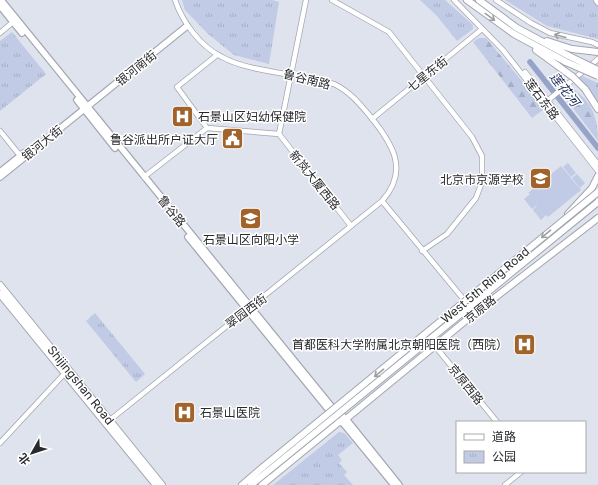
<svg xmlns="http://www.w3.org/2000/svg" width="598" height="485" font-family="Inter,'Noto Sans SC',sans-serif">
	<defs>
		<pattern id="forest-firs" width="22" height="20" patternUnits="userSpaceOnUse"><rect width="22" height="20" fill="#c1cbe6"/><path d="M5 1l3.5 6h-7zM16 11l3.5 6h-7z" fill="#a6aec6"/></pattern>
		<pattern id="park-tufts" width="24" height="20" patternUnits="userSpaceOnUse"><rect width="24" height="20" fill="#c1cbe6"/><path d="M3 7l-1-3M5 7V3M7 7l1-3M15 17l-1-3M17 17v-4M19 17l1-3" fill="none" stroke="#a6aec6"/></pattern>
	</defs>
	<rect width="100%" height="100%" fill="#dfe3ed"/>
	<path fill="#c1cbe6" d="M568 163 576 173 571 177 563 167Z
		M561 166 581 190 548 217 546 215 541 220 533 210 538 204 532 209 524 199 530 194 528 193Z
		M577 174 585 183 580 188 572 178Z"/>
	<path fill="url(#forest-firs)" d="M479 38H486L526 86 543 110 532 118 473 42Z
		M564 68 598 83V104Z
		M572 88C592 102 598 117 598 141L563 95Z"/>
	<path fill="url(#park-tufts)" d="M182 0H272L279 2 269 64 234 55 207 33 185 10Z
		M420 0H445L473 25V29L457 41 437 16Z
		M505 0H598V39L547 26Z
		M12 32 46 74 0 111V41Z
		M95 313 145 374 136 382 86 321Z
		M339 432 344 433 353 443 338 455 342 460 339 463 347 472 344 475 353 485H273Z"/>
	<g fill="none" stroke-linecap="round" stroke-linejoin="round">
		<path stroke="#95a4c8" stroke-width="5.5" d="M530 62 598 148"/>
		<defs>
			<path id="minor" d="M332 0 389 32 472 137 482 156V182L476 198 447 234 422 251
				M454 0 503 50 598 171
				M496 0 531 23 550 33 592 42 598 45
				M596 0 598 3
				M0 33 13 22
				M525 72 598 164
				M546 102 598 59
				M372 119 482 29
				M207 128 177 87 217 55
				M0 131 22 158
				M279 134 306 0
				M279 134 351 226
				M144 177 207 128 279 134
				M382 201 475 313
				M435 346 497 422
				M110 420 382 201C410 170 392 143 370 116 359 103 349 91 334 84 327 82 320 81 313 79 286 73 245 70 222 57 200 46 183 23 175 0
				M0 443 66 372
				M505 485 521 472"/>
			<path id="major" d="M1 0 331 406 346 419 399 485
				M0 6 22 33
				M77 100 115 148
				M0 172 24 153
				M0 177 187 26
				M188 237 328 409 339 422 343 423 394 485"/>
			<path id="highway" d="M467 0 514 34 566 62
				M479 0 517 28 569 56
				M547 41 572 49 598 52
				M536 50 558 66
				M585 89 598 109
				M568 214 592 188 598 176
				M0 285 162 485
				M0 294 156 485
				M242 485 263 467
				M251 485 267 472
				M262 485 339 422 346 419 475 313 598 218"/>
		</defs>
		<use href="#minor" stroke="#a2a6b0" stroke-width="6"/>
		<use href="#major" stroke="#a2a6b0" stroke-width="8"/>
		<use href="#highway" stroke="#a2a6b0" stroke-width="8"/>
		<use href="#minor" stroke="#fff" stroke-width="4.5"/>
		<use href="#major" stroke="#fff" stroke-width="5.5"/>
		<use href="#highway" stroke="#fff" stroke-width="6"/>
		<defs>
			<path id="highway-bridge" d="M569 56 598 70
				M566 62 598 76
				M558 66 573 77 585 89
				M263 467 598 192
				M267 472 598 202"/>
		</defs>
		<use href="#highway-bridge" stroke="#a2a6b0" stroke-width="8" stroke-linecap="butt"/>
		<use href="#highway-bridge" stroke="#fff" stroke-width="6"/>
	</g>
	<defs><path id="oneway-shaft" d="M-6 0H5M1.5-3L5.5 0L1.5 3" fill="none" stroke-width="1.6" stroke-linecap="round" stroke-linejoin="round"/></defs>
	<g stroke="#9e9fa0">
		<use href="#oneway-shaft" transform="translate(490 17) rotate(36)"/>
		<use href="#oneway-shaft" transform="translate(560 36) rotate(-165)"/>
		<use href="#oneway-shaft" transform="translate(546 234) rotate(140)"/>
		<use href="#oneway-shaft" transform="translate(379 373) rotate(141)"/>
	</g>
	<defs>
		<symbol id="hospital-square" viewBox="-11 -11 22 22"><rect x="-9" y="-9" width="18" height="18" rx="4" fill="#a16329" stroke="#fff"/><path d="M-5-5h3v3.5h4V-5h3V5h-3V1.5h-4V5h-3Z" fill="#fff"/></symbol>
		<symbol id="civic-square" viewBox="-11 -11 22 22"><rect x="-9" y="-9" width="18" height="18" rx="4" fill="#a16329" stroke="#fff"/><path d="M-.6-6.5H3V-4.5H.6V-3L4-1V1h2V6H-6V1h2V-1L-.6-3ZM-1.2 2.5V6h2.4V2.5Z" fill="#fff"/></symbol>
		<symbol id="school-square" viewBox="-11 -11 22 22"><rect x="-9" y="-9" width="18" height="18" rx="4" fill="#a16329" stroke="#fff"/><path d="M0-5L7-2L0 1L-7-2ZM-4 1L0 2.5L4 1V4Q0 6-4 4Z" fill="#fff"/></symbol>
	</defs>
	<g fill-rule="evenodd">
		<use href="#hospital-square" x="170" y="104" width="25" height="25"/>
		<use href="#civic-square" x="220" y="126" width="25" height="25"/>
		<use href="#school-square" x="528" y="166" width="25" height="25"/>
		<use href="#school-square" x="238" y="206" width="25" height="25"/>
		<use href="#hospital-square" x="512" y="332" width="25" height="25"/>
		<use href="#hospital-square" x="172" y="400" width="25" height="25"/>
	</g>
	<g text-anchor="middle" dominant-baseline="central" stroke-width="3" stroke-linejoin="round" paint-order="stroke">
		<g font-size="12" fill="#28292d" stroke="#fff">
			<text transform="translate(136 68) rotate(-39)">银河南街</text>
			<text transform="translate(427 74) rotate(-39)">七星东街</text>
			<text transform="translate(307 79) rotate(14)">鲁谷南路</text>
			<text transform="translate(542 99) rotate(53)">莲石东路</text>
			<text transform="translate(42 143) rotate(-39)">银河大街</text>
			<text transform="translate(315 180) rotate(51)">新岚大厦西路</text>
			<text transform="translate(172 211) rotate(51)">鲁谷路</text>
			<text transform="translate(485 285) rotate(-40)">West 5th Ring Road</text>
			<text transform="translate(480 309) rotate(-39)">京原路</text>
			<text transform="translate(246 311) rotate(-37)">翠园西街</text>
			<text transform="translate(466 384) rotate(51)">京原西路</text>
			<text transform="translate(81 385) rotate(51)">Shijingshan Road</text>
		</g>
		<g font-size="12" fill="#28292d" stroke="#fff" text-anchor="end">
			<text x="198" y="116" text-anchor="start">石景山区妇幼保健院</text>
			<text x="218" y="139">鲁谷派出所户证大厅</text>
			<text x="524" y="179">北京市京源学校</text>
			<text x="251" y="239" text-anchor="middle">石景山区向阳小学</text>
			<text x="508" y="344">首都医科大学附属北京朝阳医院（西院）</text>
			<text x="200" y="412" text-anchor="start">石景山医院</text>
		</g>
		<g font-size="13" font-style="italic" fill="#21305f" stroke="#fff">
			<text transform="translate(565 89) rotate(52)">莲花河</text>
		</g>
	</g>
	<rect x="456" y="421" width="130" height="52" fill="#ffffff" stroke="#a9a9ab"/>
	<rect x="464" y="434" width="20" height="6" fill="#ffffff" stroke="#a9a9ab"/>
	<text x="492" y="441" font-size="12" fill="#28292d">道路</text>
	<rect x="464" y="451" width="20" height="12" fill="url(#park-tufts)" stroke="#a9a9ab"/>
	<text x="492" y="461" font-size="12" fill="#28292d">公园</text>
	<g transform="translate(32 453) rotate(231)" stroke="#ffffff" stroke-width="3" paint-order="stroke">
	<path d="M0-3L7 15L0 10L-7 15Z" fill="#28292d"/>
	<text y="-6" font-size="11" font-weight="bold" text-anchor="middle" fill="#28292d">北</text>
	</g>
</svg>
